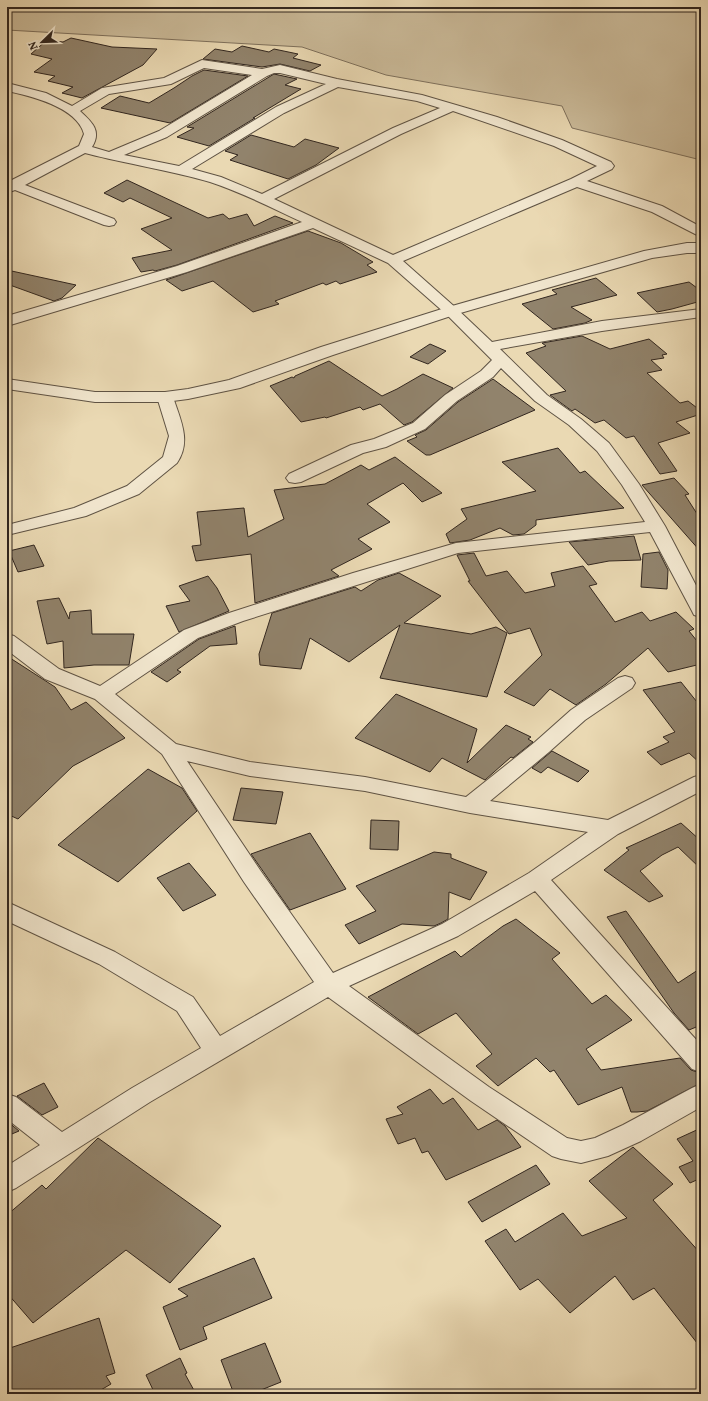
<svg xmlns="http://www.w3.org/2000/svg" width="708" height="1401" font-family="Vollkorn,serif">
	<rect width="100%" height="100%" fill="#ead9b3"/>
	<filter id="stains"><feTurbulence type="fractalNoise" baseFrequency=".005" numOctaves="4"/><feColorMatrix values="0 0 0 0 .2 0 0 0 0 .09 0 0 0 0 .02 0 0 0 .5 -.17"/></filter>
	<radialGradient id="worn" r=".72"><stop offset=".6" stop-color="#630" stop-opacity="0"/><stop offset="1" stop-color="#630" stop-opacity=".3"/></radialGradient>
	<path fill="#cbbb9a" stroke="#7e705c" d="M7 7H701V160L572 128 562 106 386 75 302 47 7 30Z"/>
	<path fill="#91836c" stroke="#31261f" d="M71 38 112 47 157 49 143 65 82 98 62 93 73 87 48 81 55 76 34 72 52 59 31 54 47 40 63 42Z
		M242 46 269 52 274 49 298 54 293 58 321 65 310 71 280 64 262 67 203 59 215 49 232 52Z
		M204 70 248 76 170 123 101 108 120 96 149 103 174 88 192 76Z
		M274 74 297 79 285 85 301 89 253 118H255L209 146 177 137 194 128 187 127Z
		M251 135 294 147 305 139 339 148 316 165 288 179 230 160 238 155 225 151Z
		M127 180 208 218 223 214 229 219 247 214 254 226 275 216 293 223 177 265 155 271 153 270 141 272 132 258 172 250 141 229 172 218 130 198 123 202 104 193Z
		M308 231 341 243 373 262 367 265 377 272 340 284 336 281 326 285 323 283 275 301 279 304 253 312 213 281 182 291 166 280Z
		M7 270 76 285 62 298 54 301 7 284Z
		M596 278 617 295 571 307 592 320 585 323 553 329 522 304 557 294 552 290Z
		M689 282 701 291V301L672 309 657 312 637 293Z
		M582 336 610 349 649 339 667 354 662 355 664 358 651 360 662 370 647 373 680 403 688 401 701 411V414L676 422 690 433 658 443 677 471 660 474 634 436 626 438 604 420 595 423 575 409 572 411 550 395 566 391 526 353 546 346 542 343Z
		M430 344 446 351 428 364 410 357Z
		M329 361 382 396 397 389 423 374 453 388 412 422 404 425 380 404 363 410 360 407 326 418 325 417 301 422 270 386 292 377 294 378 295 376Z
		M493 379 535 410 430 455H426L407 441 417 437 415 435 426 430 458 402Z
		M558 448 580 473 585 471 624 508 536 520V525L524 534 513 535 500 528 470 540 450 543 446 534 467 519 461 509 536 491 502 462Z
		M395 457 442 493 422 502 403 483 367 504 390 522 358 539 372 549 331 570 339 576 255 603 251 554 196 561 192 546 201 545 197 512 244 508 248 537 284 519 274 490 325 484 361 465 369 470Z
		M674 478 689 494 685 495 701 520V552L642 485Z
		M634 536 641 560 609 561 588 565 569 542Z
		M34 545 44 566 18 572 9 551Z
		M659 552 668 570 667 589 641 587 643 554Z
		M474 553 486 576 507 571 525 593 555 586 551 573 583 566 597 584 589 586 615 622 642 612 650 621 676 612 694 629 689 631 701 646V664L668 672 648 648 606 684 576 705 550 689 534 706 504 692 542 655 530 628 509 634 468 581H470L457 555Z
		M399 573 441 596 404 623 471 634 496 627 507 633 487 697 380 678 400 625 349 662 310 638 301 669 260 665 259 654 272 613 355 587 361 591 378 580Z
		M208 576 217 588 229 611 179 632 166 606 190 601 179 586Z
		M59 598 69 619 70 612 91 610 92 634H134L129 665H94L64 668 63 641 47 644 37 601Z
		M235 626 237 644 210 646 177 670 181 672 167 682 151 672 199 639Z
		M7 656 55 687 71 710 86 702 125 738 73 766 18 819 7 814Z
		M681 682 701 707V764L689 753 661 765 647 752 669 742 663 737 675 732 643 690Z
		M396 694 477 729 467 763 506 725 531 737 528 739 533 742 513 758 511 757 485 780 442 758 430 772 355 738Z
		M552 751 589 771 578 782 548 767 541 773 532 768Z
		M148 769 182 788 197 811 118 882 58 845Z
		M241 788 283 792 276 824 233 820Z
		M371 820 399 821 398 850 370 849Z
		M681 823 701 841V869L678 847 662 855 640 871 663 896 649 902 604 870 629 850 626 848Z
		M310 833 346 889 290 910 251 854Z
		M434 852 451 854V858L487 872 470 900 449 892 448 919 441 923 434 926 402 924 359 944 345 925 376 911 356 886Z
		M189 863 216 895 183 911 157 878Z
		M626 911 678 983 701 968V1025L689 1030 674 1013 607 917Z
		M516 919 560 953 552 959 592 1004 606 995 632 1020 586 1049 601 1070 680 1058 691 1070 697 1072 701 1083 647 1111 637 1112H631L622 1087 578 1105 554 1070 550 1072 536 1058 498 1086 476 1066 492 1054 456 1013 418 1034 368 997 455 951 461 957 503 926Z
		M44 1083 58 1107 42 1115 17 1096Z
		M430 1089 443 1104 453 1098 478 1130 497 1120 505 1126 521 1147 446 1180 428 1151 422 1153 415 1138 398 1144 386 1119 403 1114 397 1107Z
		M7 1121 19 1131 7 1136Z
		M701 1128V1178L690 1183 679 1167 693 1161 677 1139Z
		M98 1138 221 1226 170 1283 126 1250 33 1323 7 1293V1215L42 1185 46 1189Z
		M633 1147 673 1184 653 1200 701 1254V1348L654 1288 633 1300 615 1276 570 1313 538 1279 520 1290 485 1241 506 1229 515 1242 563 1213 582 1236 627 1218 589 1181Z
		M536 1165 550 1184 482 1222 468 1202Z
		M254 1258 272 1298 203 1327 207 1339 180 1350 163 1307 188 1296 178 1289Z
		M99 1318 115 1373 106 1376 111 1384 94 1394H7V1349Z
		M265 1343 281 1382 251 1394H234L221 1360Z
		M180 1358 187 1373 185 1374 196 1394H155L146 1375Z"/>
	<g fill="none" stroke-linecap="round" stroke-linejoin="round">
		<defs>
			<path id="minor" d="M202 60 262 69 280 65 337 79 422 95 497 117 562 140 611 162 614 166 612 169 587 181 662 206 701 227V237L652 212 577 187 403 261 456 308 492 342 602 321 701 309V317L602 331 500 349 547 395 581 419 609 443 639 484 665 526 701 595V617L694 615 692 611 650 532 458 553 243 621 198 638 115 694 176 744 250 762 365 777 466 797 535 742 571 710 618 678 625 676 632 678 635 683 632 688 585 720 549 752 490 801 608 820 694 777 701 775V791L618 834 551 880 701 1045V1072L692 1069 535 891 458 936 349 986 489 1087 567 1138 581 1141 595 1138 623 1125 692 1088 701 1084V1107L641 1141 608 1156 581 1163 561 1159 552 1156 471 1101 328 997 150 1102 16 1188 7 1192V1166L40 1145 7 1119V1094L16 1097 62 1132 132 1088 201 1048 177 1011 99 964 7 921V902L115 952 193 997 220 1036 314 982 244 882 162 754 95 699 45 679 7 650V634L14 636 59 669 100 686 184 630 229 613 353 573 456 543 645 522 622 485 597 451 569 425 535 401 501 368 493 377 457 401 425 429 386 447 363 453 301 482 295 483 289 482 286 478 289 474 351 445 374 439 413 423 445 395 481 371 492 360 446 314 388 263 313 228 187 272 7 326V316L177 266 302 222C272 208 241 192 210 182 169 170 127 164 85 153L25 185 114 219 116 222 114 225 109 226 104 225 15 190 7 193 8 182 79 146 84 134C77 107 31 96 7 91V83L46 93 72 106 102 88 164 78ZM204 68 252 75 159 131 109 152 92 147C102 131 92 122 80 111L109 94 171 84ZM274 73H280L326 84 276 107 179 166 124 155 167 137 267 76ZM338 87 417 101 440 108 393 128 262 194 221 177 192 169 284 113ZM453 111 554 146 597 166 571 179 393 255 274 199 401 134ZM187 761 250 776 365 791 470 813 588 832 529 873 442 924 333 973 260 870Z
				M165 392 171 394 173 397C180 419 192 441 177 463L139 494 86 516 7 535V525L74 508 127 486 163 457 169 436 157 397 159 394Z"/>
			<path id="tertiary" d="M687 243H701V253H687L652 258 457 314 333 355 240 388 188 399 165 402H95L7 389V379L95 392H165L188 389 229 380 321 347 445 308 644 251Z"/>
		</defs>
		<use href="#minor" stroke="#5f5344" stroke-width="2"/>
		<use href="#tertiary" stroke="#5f5344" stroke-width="2"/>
		<use href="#minor" fill="#f1e6ce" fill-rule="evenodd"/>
		<use href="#tertiary" fill="#f1e6ce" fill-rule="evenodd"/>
	</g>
	<rect width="708" height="1401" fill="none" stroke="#ead9b3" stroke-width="24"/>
	<rect x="8" y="8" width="692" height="1385" fill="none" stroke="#31261f" stroke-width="2"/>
	<rect x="12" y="12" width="684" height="1377" fill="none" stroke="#31261f"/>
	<g transform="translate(42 42) rotate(247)" stroke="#f1e6ce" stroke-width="3" paint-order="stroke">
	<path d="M0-3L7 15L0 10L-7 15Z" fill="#31261f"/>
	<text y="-6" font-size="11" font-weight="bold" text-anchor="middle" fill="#31261f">N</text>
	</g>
	<rect width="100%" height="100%" filter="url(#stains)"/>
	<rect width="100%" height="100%" fill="url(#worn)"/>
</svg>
